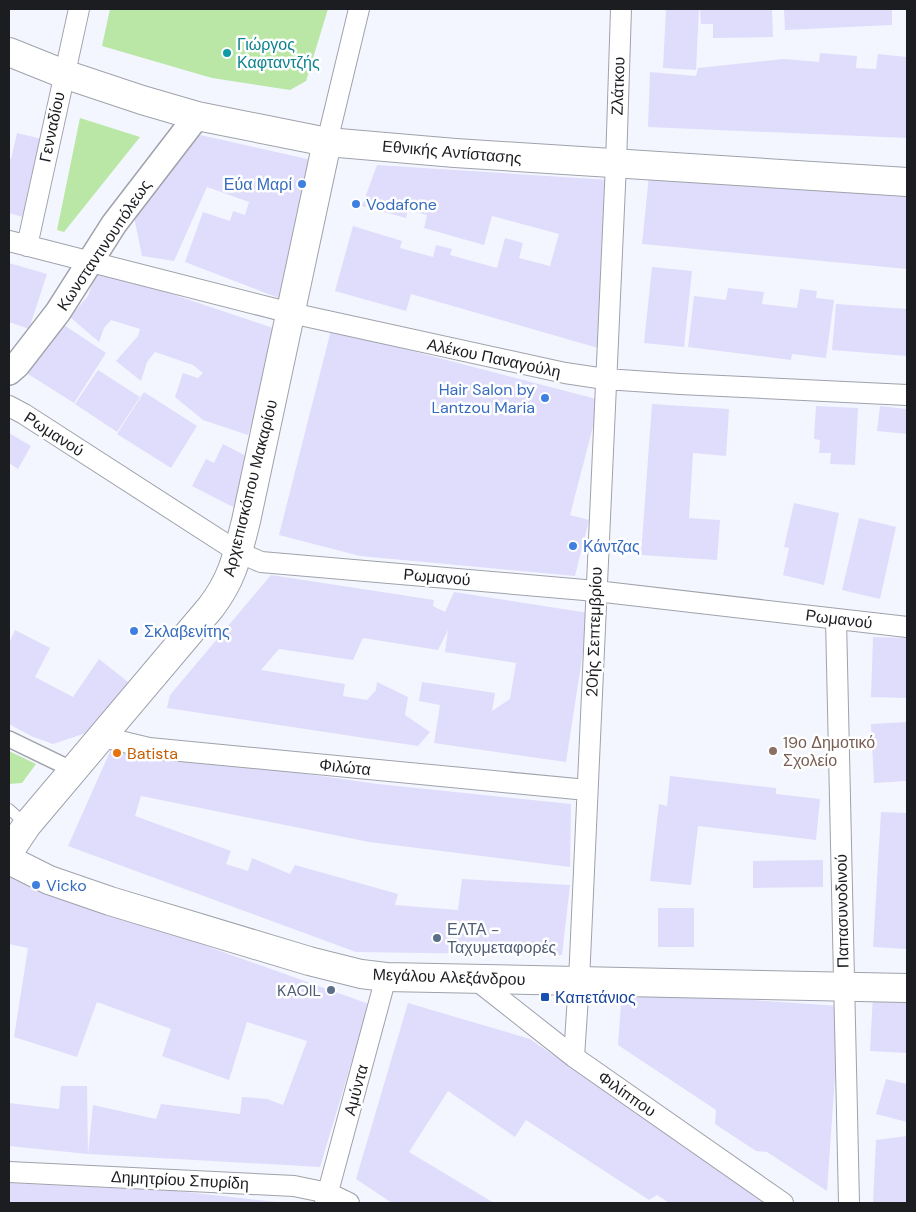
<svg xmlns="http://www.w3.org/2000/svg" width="916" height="1212" font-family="'DM Sans',sans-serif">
	<rect width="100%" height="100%" fill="#f3f6ff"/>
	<path fill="#bae7a6" d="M110 9H328L306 81 290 90 212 78 102 46Z
		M80 118 140 137 64 232 57 230Z
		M9 751 36 764 22 783 9 784Z"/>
	<path fill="#dfddfb" d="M666 9H699L696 70 663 68Z
		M700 9H772L773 37 713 38V24H701Z
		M784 9H892V25L785 30Z
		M820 53 857 56 856 68 876 69 878 54 907 57V138L648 127 650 72 696 76 698 68 784 59 819 62Z
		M17 133 46 140 26 218 9 213V158L11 159Z
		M200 135 316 161 284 300 185 262 203 212 230 221 233 211 245 215 249 202 207 187 174 261 142 256 134 217Z
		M377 165 610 180 598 348 411 294 406 311 335 291 353 226 402 241 400 248 433 257 436 245 452 249 450 255 497 268 505 238 523 243 519 258 550 266 559 234 492 216 484 245 424 228 427 215 408 210 406 218 362 206Z
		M649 175 907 195V269L642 244Z
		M9 263 47 274 29 329 9 322Z
		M652 267 692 271 684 347 644 343Z
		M97 269 282 331 248 435 203 420 175 397 183 373 198 378 203 373 193 365 155 352 147 362 141 381 116 361 138 336 140 329 111 320 104 328 99 342 70 317 88 296Z
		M728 288 764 292 762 304 797 308 800 289 817 291 816 298 834 300 826 358 792 354 791 360 688 347 694 296 726 300Z
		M836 304 907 309V356L832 350Z
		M61 323 106 353 74 403 28 374Z
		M331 330 600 400 570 515 589 520 575 576 360 556 279 535Z
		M98 370 140 397 117 432 75 404Z
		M144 392 197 426 171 468 117 434Z
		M652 404 729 409 726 456 693 453 689 518 720 520 717 560 641 555Z
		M816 406 858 408 855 465 830 464 831 453H819L820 440 814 439Z
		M880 406 907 409V434L877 431Z
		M9 433 31 446 18 469 9 463Z
		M223 444 256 461 233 507 192 486 206 459 214 463Z
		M794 503 839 513 824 585 783 575 789 548 784 547Z
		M859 518 896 527 880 599 842 590Z
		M271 575 434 600 433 606 445 612 454 592 589 613 566 762 434 743 440 705 419 701 422 682 495 693 492 711 510 699 516 663 445 652 448 630 438 650 363 638 353 660 279 649 261 670 345 684 343 696 367 700 376 690 377 682 408 697 405 715 430 732 418 746 167 708 170 695Z
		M15 630 50 648 35 677 73 697 99 659 133 686 95 730 53 744 31 736 9 724V643Z
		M873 637 907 638V698L871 697Z
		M907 722V781L874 783 871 724Z
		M112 747 378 784 571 804 570 867 369 842 141 796 135 816 231 851 226 864 248 871 252 858 290 874 295 865 398 894 395 905 458 910 462 879 570 885 562 955 356 952 68 846Z
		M670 776 776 788V794L820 799 816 840 698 826 691 885 650 881 659 804 667 806Z
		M881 812 907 813V949L873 947Z
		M823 860V887L753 888V861Z
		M9 876 369 1004 320 1167 88 1154 93 1105 156 1119 161 1104 240 1114 242 1097 267 1099 283 1105 307 1041 247 1022 229 1080 162 1056 171 1029 97 1002 77 1057 14 1037 28 948 9 944Z
		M658 908H694V947H658Z
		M622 991 840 1006 827 1191 767 1152 756 1151 715 1124 716 1110 618 1045Z
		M873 994 907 996V1053L870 1051Z
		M408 1003 530 1039 766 1203H669L657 1195 649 1200 526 1120 515 1137 448 1091 409 1152 494 1203H392L356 1179Z
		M886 1079 907 1084V1122L876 1114Z
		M61 1086H87L88 1154 9 1146V1103L59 1109Z
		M907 1136V1203H873L876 1140Z
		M9 1183 176 1191 278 1202V1203H9Z"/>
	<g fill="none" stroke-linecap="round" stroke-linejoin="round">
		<defs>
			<path id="service" d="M9 809 27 825"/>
			<path id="pedestrian" d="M9 739 73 770"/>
			<path id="minor" d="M327 142 359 9
				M9 241 291 313 565 373 605 379 680 384 907 395
				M27 246 79 9
				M9 406 24 414 238 552 261 562 596 591 907 627
				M836 619 849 1203
				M103 737 149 748 587 790
				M475 979 574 1057 783 1203
				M574 1057 579 981 616 164 621 9
				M9 1172 294 1186 328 1193 349 1203
				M325 1203 386 977"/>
			<path id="tertiary" d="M9 372 17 365 58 312 114 224 197 116"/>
			<path id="secondary" d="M9 52 64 74 142 100 197 116 327 142 455 153 907 182
				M9 852 27 825 211 607C233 578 237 556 246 521L327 142
				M9 860 49 880 110 901 309 961 361 974 386 977 907 988"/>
		</defs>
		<use href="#service" stroke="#9fa2aa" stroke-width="12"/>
		<use href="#pedestrian" stroke="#9fa2aa" stroke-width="18"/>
		<use href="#minor" stroke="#9fa2aa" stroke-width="22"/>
		<use href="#tertiary" stroke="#9fa2aa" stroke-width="28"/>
		<use href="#secondary" stroke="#9fa2aa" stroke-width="30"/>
		<use href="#service" stroke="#fff" stroke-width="10"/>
		<use href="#pedestrian" stroke="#fff" stroke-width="15"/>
		<use href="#minor" stroke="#fff" stroke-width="20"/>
		<use href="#tertiary" stroke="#fff" stroke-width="25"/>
		<use href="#secondary" stroke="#fff" stroke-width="28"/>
	</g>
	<circle fill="#0f9aa8" stroke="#fff" stroke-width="2" cx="227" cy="53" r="5"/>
	<g fill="#3f7fe0" stroke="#fff" stroke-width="2">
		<circle cx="302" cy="184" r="5"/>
		<circle cx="356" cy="204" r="5"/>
		<circle cx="545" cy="398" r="5"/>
		<circle cx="573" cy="546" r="5"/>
		<circle cx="134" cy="631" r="5"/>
		<circle cx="36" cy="885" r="5"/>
	</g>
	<circle fill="#8d6e63" stroke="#fff" stroke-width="2" cx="773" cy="751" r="5"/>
	<circle fill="#e8710a" stroke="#fff" stroke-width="2" cx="117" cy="753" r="5"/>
	<g fill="#5c6f8a" stroke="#fff" stroke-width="2">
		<circle cx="437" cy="938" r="5"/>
		<circle cx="331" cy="990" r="5"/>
	</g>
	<rect fill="#1a4fb4" stroke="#fff" stroke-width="2" x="540" y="992" width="10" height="10" rx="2.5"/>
	<g text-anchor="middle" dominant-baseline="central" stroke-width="5" stroke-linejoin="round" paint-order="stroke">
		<g font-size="16" fill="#0d838f" stroke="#fff" text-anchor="start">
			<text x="237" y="44">Γιώργος<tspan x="237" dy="18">Καφταντζής</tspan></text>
		</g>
		<g font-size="16" fill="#1c1d20" stroke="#fff">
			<text transform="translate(618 86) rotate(-88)">Ζλάτκου</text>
			<text transform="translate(52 127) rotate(-78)">Γενναδίου</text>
			<text transform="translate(452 152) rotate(5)">Εθνικής Αντίστασης</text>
			<text transform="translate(104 245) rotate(-56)">Κωνσταντινουπόλεως</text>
			<text transform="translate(494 358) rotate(12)">Αλέκου Παναγούλη</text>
			<text transform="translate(54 434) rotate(33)">Ρωμανού</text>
			<text transform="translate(250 488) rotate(-76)">Αρχιεπισκόπου Μακαρίου</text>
			<text transform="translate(437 577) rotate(5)">Ρωμανού</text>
			<text transform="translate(839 619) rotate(7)">Ρωμανού</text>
			<text transform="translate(594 632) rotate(-88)">20ής Σεπτεμβρίου</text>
			<text transform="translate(345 767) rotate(6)">Φιλώτα</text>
			<text transform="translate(842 911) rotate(-91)">Παπασυνοδινού</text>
			<text transform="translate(449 977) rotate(2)">Μεγάλου Αλεξάνδρου</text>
			<text transform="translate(356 1090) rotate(-75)">Αμύντα</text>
			<text transform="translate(627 1094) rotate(35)">Φιλίππου</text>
			<text transform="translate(180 1180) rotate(3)">Δημητρίου Σπυρίδη</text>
		</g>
		<g font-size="16" fill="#366cbe" stroke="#fff" text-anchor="start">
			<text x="292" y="184" text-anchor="end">Εύα Μαρί</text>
			<text x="366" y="204">Vodafone</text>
			<text x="535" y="389" text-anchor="end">Hair Salon by<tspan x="535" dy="18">Lantzou Maria</tspan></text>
			<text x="583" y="546">Κάντζας</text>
			<text x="144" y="631">Σκλαβενίτης</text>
			<text x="46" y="885">Vicko</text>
		</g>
		<g font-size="16" fill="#785e54" stroke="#fff" text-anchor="start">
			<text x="783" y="742">19ο Δημοτικό<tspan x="783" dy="18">Σχολείο</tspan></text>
		</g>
		<g font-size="16" fill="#c56008" stroke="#fff" text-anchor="start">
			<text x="127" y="753">Batista</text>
		</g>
		<g font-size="16" fill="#4e5e75" stroke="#fff" text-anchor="start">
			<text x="447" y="929">ΕΛΤΑ -<tspan x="447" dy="18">Ταχυμεταφορές</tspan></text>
			<text x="321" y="990" text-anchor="end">KAOIL</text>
		</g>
		<g font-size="16" fill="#164399" stroke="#fff" text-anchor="start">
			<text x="555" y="997">Καπετάνιος</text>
		</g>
	</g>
	<rect width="916" height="1212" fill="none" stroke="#1c1d20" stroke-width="20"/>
</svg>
